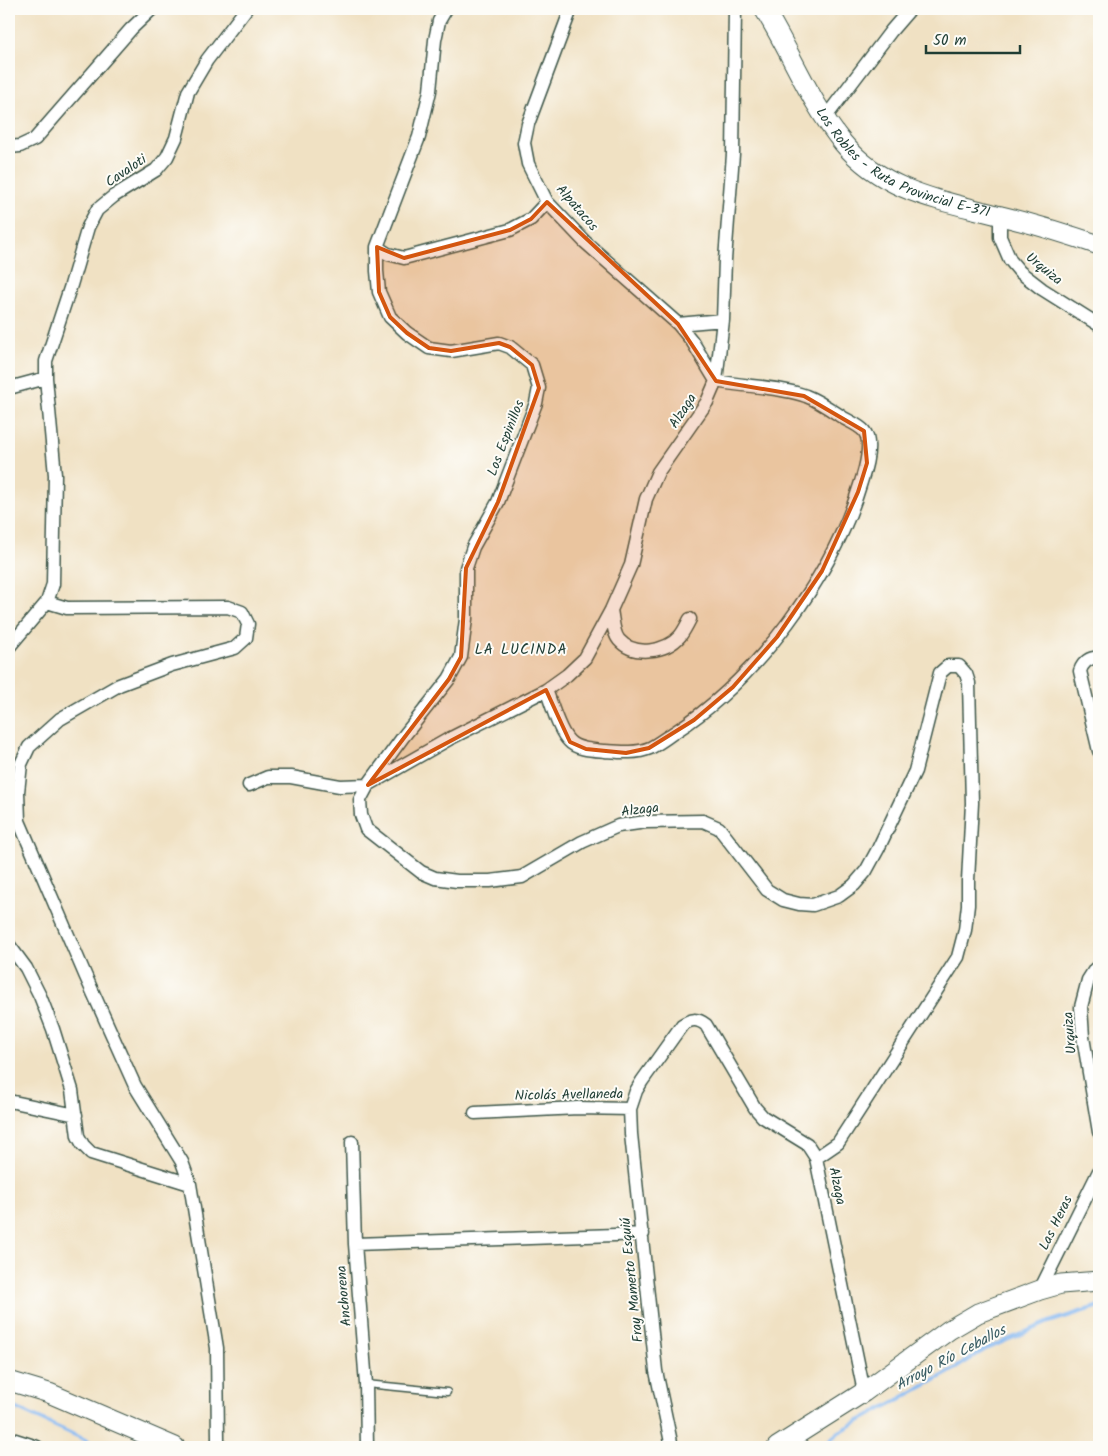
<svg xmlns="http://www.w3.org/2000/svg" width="1108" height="1456" font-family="Kalam,sans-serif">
	<rect width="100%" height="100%" fill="#fdfcf7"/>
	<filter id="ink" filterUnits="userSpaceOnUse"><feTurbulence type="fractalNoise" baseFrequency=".02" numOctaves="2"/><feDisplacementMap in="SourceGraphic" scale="10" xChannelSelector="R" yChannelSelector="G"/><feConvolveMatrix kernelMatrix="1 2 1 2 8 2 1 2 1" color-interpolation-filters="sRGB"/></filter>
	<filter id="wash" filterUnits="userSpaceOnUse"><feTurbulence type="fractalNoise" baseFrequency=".0096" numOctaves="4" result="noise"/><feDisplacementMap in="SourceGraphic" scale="20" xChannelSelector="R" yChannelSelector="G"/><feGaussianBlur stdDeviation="1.12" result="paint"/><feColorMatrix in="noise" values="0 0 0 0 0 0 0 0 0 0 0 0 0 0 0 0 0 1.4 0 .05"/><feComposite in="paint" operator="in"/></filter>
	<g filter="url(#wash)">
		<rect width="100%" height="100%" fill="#f0e1c3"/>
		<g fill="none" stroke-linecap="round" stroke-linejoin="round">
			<path stroke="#84b7f1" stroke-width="4" d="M9 1405 101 1447
				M821 1447 839 1432 948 1373 984 1350 1049 1322 1099 1306"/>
		</g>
	</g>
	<g filter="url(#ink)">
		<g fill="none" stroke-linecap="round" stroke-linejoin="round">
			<defs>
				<path id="lane" d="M366 1384 447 1392"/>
				<path id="street" d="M571 9 528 124 524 143 528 164 547 202 585 242 678 324 723 320
					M735 9 733 154 725 260 723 320 716 381 707 402 658 472 646 499 631 565 611 610 585 658 567 675 546 690 449 739 368 785 360 800 361 815 366 829 421 872 435 878 457 881H490L522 877 582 842 618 826 646 822 703 821 719 828 767 890 783 900 799 904 813 905 839 896 854 885 866 871 878 849 915 771 940 673 948 666H959L966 674 969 683 972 803 968 881V905L965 930 958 957 838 1143 816 1158 864 1392
					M825 118 891 31 910 9
					M9 147 20 146 35 139 131 29 152 9
					M1000 216V237L1010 260 1020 272 1042 289 1099 325
					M377 247 388 254 404 258 510 230 531 219 547 202
					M9 388 46 378
					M611 610C613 619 613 633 619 640 634 657 666 652 680 636 684 631 687 625 690 619
					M9 647 47 602
					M1099 658C1090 657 1083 662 1080 671L1099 751
					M546 690C552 704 558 730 569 741 577 750 594 750 605 751 619 752 636 754 650 748 658 744 667 737 675 732 757 679 833 576 861 482 865 470 873 442 864 431 859 425 848 421 842 417 830 409 819 401 806 396 778 386 745 387 716 381L692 341 678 324
					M249 785 268 777H291L340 786 368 785 403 737 449 679 461 657 466 619V568L473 547 498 502 536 403 539 388 532 365 510 347 499 343 451 351 429 348 407 333 390 317 379 292 377 271V247L419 137 430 91 435 40 439 21 446 9
					M9 945 26 968 40 996 53 1029 72 1090 78 1136 83 1145 91 1153 190 1184 217 1348 218 1440 216 1447
					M1099 966 1095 969 1088 980 1081 1007 1083 1037 1099 1132
					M9 1101 76 1115
					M630 1109 631 1134 656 1371 672 1447
					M475 1113 578 1108 630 1109 636 1091 642 1081 682 1025C691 1019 697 1018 706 1025L755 1108 763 1117 807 1144 816 1158
					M352 1142 355 1244 366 1384 367 1447
					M190 1184 182 1162 135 1086 86 977 19 821 18 792 21 764 29 747 60 719 119 685 172 665 235 648 246 638 248 624 242 612 228 607 67 608 47 602 53 584 55 475 46 378V361L71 285 88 227 97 210 114 196 156 170 167 157 176 138 188 92 207 60 246 9
					M355 1244 643 1234
					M1040 1290 1099 1171
					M9 1438 37 1447"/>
				<g id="secondary">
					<path id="s1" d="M764 9C791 52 810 103 843 143 885 193 941 200 1001 216 1034 224 1067 234 1099 245"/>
					<path d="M9 1381 49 1393 175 1447"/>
					<path d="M777 1447 864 1392 949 1330 978 1313 1040 1290 1061 1284 1099 1281"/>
				</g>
			</defs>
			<use href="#lane" stroke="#3e5649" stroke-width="9"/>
			<use href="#street" stroke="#3e5649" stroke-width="15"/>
			<use href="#secondary" stroke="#3e5649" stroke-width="21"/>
			<use href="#lane" stroke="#fff" stroke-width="6"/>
			<use href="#street" stroke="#fff" stroke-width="12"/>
			<use href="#secondary" stroke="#fff" stroke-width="19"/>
		</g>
	</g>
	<path fill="#d45610" fill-opacity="0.2" stroke="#d45610" stroke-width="4" stroke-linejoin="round" d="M547 202 678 324 716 381 804 396 864 431 867 463 858 492 822 571 777 637 733 687 694 720 649 748 626 753 586 749 570 742 546 690 368 785 449 679 461 657 466 568 498 502 539 388 532 365 510 347 499 343 451 351 429 348 407 333 390 317 379 292 377 247 404 258 510 230 531 219Z"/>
	<g text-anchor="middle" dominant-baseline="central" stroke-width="4" stroke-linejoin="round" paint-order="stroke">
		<g font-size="14" fill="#1f3d34" stroke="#fdfcf7">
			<text stroke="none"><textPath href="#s1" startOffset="218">Los Robles - Ruta Provincial E-371</textPath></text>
			<text transform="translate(126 171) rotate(-34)">Cavaloti</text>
			<text transform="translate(577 208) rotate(49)">Alpatacos</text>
			<text transform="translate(1044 269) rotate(39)">Urquiza</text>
			<text transform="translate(683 411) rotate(-57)">Alzaga</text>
			<text transform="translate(506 438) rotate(-69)">Los Espinillos</text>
			<text transform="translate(640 810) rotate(-7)">Alzaga</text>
			<text transform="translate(1070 1033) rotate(-95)">Urquiza</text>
			<text transform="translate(569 1095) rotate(-1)">Nicolás Avellaneda</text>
			<text transform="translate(837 1186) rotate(78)">Alzaga</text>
			<text transform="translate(1056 1223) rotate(-64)">Las Heras</text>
			<text transform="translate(632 1280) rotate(-96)">Fray Mamerto Esquiú</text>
			<text transform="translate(344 1296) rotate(-95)">Anchorena</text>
		</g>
		<g font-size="15" letter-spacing="1" fill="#1f3d34" stroke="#fdfcf7">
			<text x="521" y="650">LA LUCINDA</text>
		</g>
		<g font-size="15" font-style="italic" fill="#385c63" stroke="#fdfcf7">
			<text transform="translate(951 1358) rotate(-28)">Arroyo Río Ceballos</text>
		</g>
	</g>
	<rect width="1108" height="1456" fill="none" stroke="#fdfcf7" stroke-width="30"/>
	<path d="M926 45v8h94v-8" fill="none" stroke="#1f3d34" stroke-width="2.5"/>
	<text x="933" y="45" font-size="15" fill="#1f3d34" stroke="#fdfcf7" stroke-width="4" paint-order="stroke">50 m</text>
</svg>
